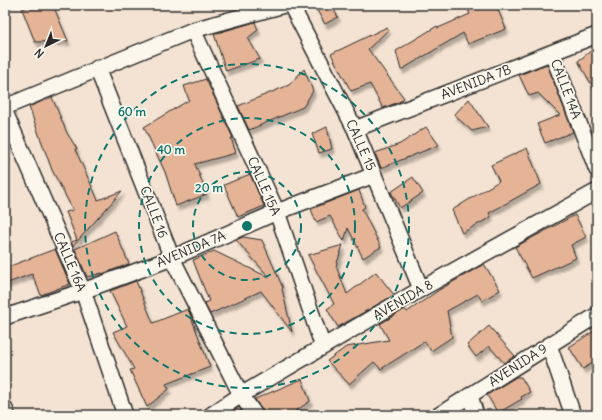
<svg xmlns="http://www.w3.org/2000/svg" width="602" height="420" font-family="Delius,sans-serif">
	<defs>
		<filter id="shadow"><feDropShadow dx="2.5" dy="4.5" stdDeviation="1" flood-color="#0004"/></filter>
	</defs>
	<rect width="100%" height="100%" fill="#f4e3d2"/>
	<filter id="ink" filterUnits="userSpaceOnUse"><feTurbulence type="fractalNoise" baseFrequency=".025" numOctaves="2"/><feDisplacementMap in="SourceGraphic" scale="8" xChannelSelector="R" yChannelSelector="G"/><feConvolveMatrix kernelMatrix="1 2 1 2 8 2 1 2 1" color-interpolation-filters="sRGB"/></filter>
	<g filter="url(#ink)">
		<path fill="#e5b497" stroke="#2b2b2b" filter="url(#shadow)" d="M33 5H53L68 41 35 42 22 9Z
			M314 5H331L338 17 325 24Z
			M466 5H496L506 29 468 44 463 33 401 70 396 51 437 26 438 28 470 14Z
			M255 22 258 30 248 38 260 59 226 71 214 34Z
			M387 27 388 30 368 49 404 98 399 102 383 108 370 84 351 91 331 54Z
			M597 46V94L578 61Z
			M547 64 573 132 545 143 537 124 560 115 538 93 529 96 519 75Z
			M304 69 313 91 303 107 249 130 238 106 289 85Z
			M206 79 233 138H231L236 153 195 164 207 194 176 206 165 172 144 127 189 100 184 86Z
			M52 97 67 133 77 149H75L98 200 122 191 73 246 71 242 77 240 66 212 73 210 52 170 29 107Z
			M469 99 488 127 472 131 454 115Z
			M327 127 332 149 319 153 312 134Z
			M426 127 439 145 381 168 375 153 400 144Z
			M527 148 541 184 489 213 491 217 462 233 452 210 499 181 491 165Z
			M250 174 264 206 238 217 224 185Z
			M413 177 423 193 400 208 391 192Z
			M359 190 365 207 362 209 381 247 363 258 348 228 344 241 330 216 316 222 311 209Z
			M575 215 586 237 571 245 576 258 532 278 515 247Z
			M115 231 129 264 102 274V273L87 277 75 249Z
			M243 237 262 240 283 288 282 289 292 332 261 291 210 314 204 303 209 301 193 260 214 251 270 278 236 240Z
			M343 245 336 266 347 294 376 272 394 295 338 327 327 309 334 304 308 255Z
			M55 249 70 284 41 295 32 274 5 284V268Z
			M484 264 500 290 482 301 478 294 447 311 452 337 431 351 425 341 381 369 374 362 349 384 327 361 346 347 389 340 380 324 405 309 407 312 439 290Z
			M136 281 153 323 188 309 210 367 166 384 169 389 147 407 130 370 134 369 113 332 127 326 110 291Z
			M489 326 515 356 504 363 489 346 476 357 467 345Z
			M597 329V360L583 369 569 347Z
			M516 377H521L530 392 521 397 522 399 498 413 487 395Z
			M302 379 310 401 290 415H264L255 399Z
			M239 407 244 415H227Z"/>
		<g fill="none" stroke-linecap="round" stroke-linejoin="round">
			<defs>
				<path id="street" d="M291 5 355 129 421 289
					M193 30 277 212 323 347
					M552 53 597 170
					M97 68 172 258 241 395 255 415
					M5 107 193 30 284 5
					M5 112 83 291 125 415
					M355 129 597 35
					M5 317 83 291 172 258 277 212 374 175
					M549 345 573 415
					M470 396 476 415
					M5 409 7 415
					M211 415 241 395 421 289 597 191
					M439 415 597 315"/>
			</defs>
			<use href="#street" stroke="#2b2b2b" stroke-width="18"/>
			<use href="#street" stroke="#fbf7ec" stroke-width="15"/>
		</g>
	</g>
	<g fill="none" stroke="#0f766e" stroke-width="2" stroke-dasharray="7 5">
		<circle cx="247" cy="226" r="54"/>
		<circle cx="247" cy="226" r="108"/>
		<circle cx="247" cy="226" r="162"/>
	</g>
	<g text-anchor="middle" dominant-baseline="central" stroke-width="3.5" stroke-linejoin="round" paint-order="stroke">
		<g font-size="13" fill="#2b2b2b" stroke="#fbf7ec">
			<text transform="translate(476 82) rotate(-21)">AVENIDA 7B</text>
			<text transform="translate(566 89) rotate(69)">CALLE 14A</text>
			<text transform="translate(361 145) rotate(66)">CALLE 15</text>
			<text transform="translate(264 186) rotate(66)">CALLE 15A</text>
			<text transform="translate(154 212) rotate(69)">CALLE 16</text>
			<text transform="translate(191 249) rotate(-23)">AVENIDA 7A</text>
			<text transform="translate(70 262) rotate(67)">CALLE 16A</text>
			<text transform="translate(403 300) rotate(-30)">AVENIDA 8</text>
			<text transform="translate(518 365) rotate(-33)">AVENIDA 9</text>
		</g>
	</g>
	<circle cx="247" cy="226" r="6" fill="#0f766e" stroke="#fbf7ec" stroke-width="2"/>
	<g font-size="12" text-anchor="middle" font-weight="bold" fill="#0f766e" stroke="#fbf7ec" stroke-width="3.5" stroke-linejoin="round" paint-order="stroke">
		<text x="132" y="116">60 m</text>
		<text x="171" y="154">40 m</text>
		<text x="209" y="192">20 m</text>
	</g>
	<rect width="602" height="420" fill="none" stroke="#fbf7ec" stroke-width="20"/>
	<rect x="10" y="10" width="582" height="400" fill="none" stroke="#2b2b2b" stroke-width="1.5" filter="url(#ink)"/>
	<g transform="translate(46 46) rotate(223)" stroke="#fbf7ec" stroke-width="3" paint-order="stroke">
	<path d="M0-3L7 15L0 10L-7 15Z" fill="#2b2b2b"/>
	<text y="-6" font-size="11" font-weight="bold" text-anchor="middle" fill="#2b2b2b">N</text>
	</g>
</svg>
